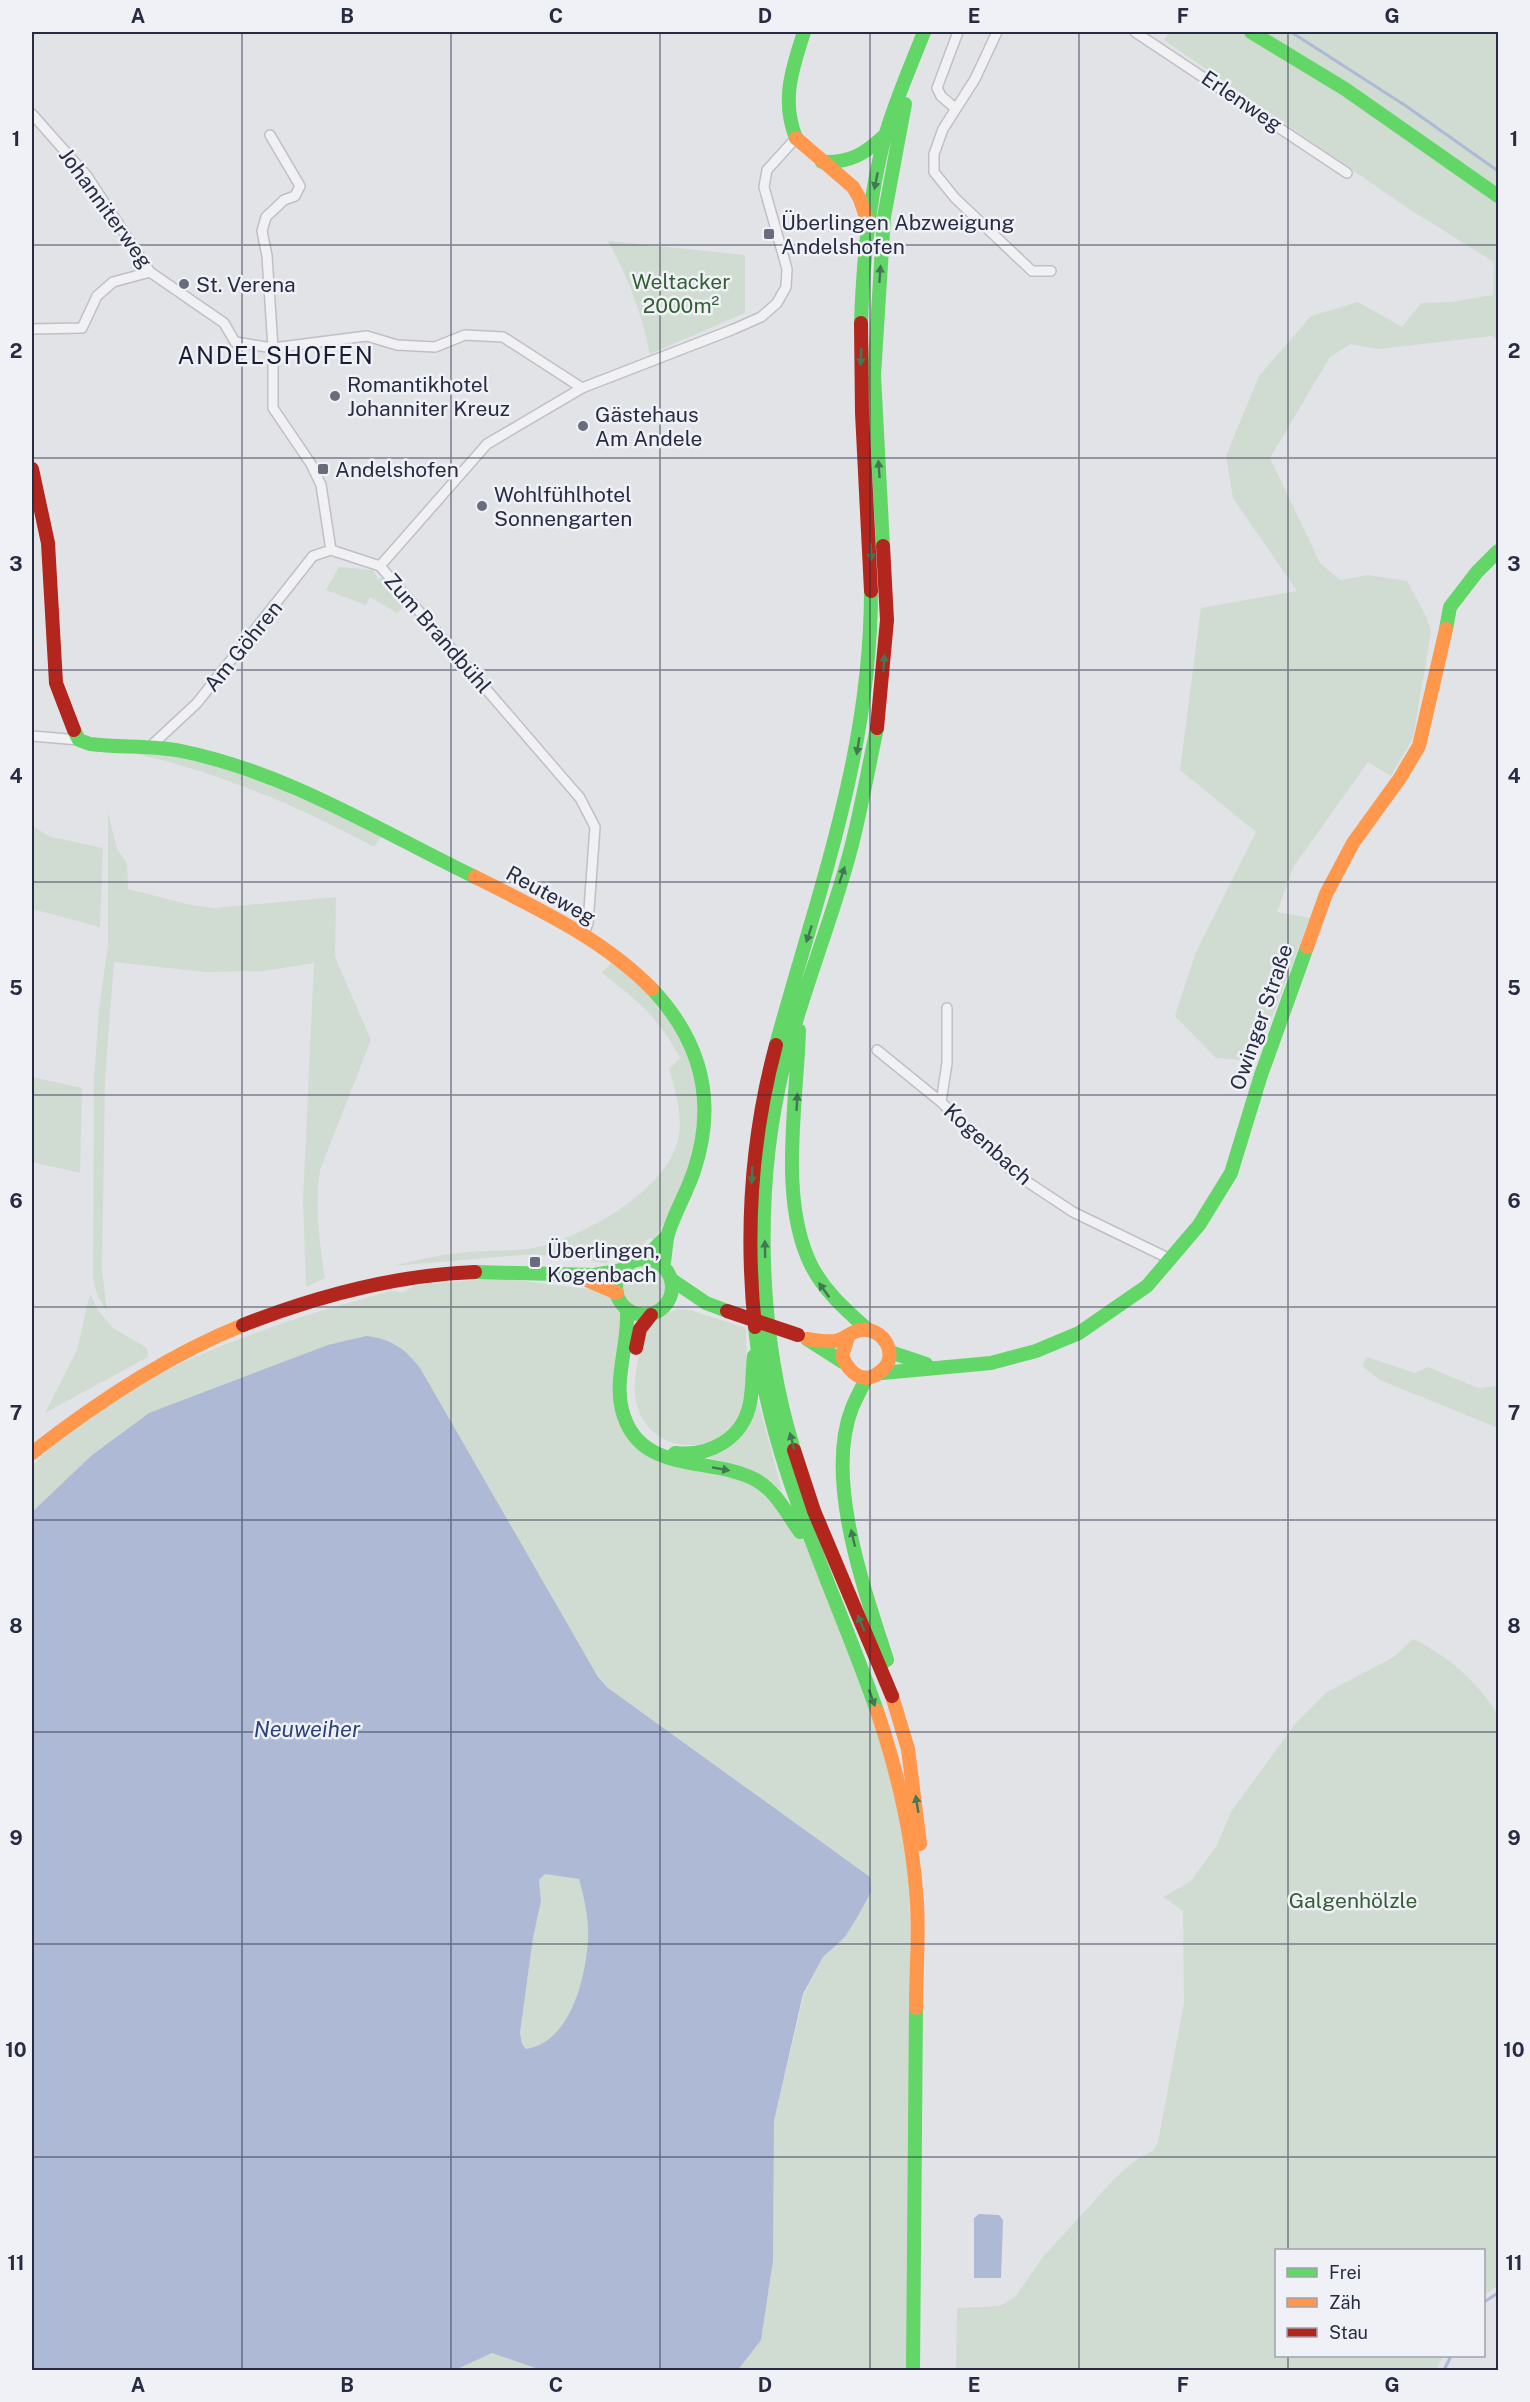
<svg xmlns="http://www.w3.org/2000/svg" width="1530" height="2402" font-family="'Public Sans',sans-serif">
	<rect width="100%" height="100%" fill="#e2e3e7"/>
	<path fill="#d0dbd2" d="M1170 32H1498V340L1492 336 1378 349 1351 344 1330 357 1270 458 1320 563 1340 580 1368 575 1407 581 1426 616 1431 632 1413 738 1391 776 1368 762 1294 866 1277 912 1310 918 1255 1061 1216 1058 1175 1016 1196 952 1256 832 1180 770 1201 608 1297 591 1233 498 1226 456 1259 376 1311 316 1358 302 1402 327 1421 303 1452 302 1493 295 1494 262 1409 209 1164 40Z
		M608 241 745 255V313L650 354C642 314 628 277 608 241Z
		M339 567 373 570 378 579 384 577 408 603 397 613 370 597 366 605 326 590Z
		M142 750C227 763 304 797 381 837L374 847C299 806 222 774 138 754Z
		M108 813 117 849 127 863 128 889 190 905 214 908 336 897 335 957 371 1040 320 1170C315 1205 319 1242 325 1278L306 1287 303 1200 314 963 263 971 206 972 114 962 105 1079 102 1270 107 1312 97 1294 93 1278 94 1079 99 1009 108 945Z
		M32 826 51 837 103 848 100 927 32 909Z
		M612 962C667 1008 710 1062 698 1139 693 1174 670 1209 655 1240L649 1238 639 1248 630 1249 606 1263 535 1254 393 1266C419 1259 443 1254 469 1252 491 1250 516 1252 538 1247 583 1236 657 1195 675 1149 686 1124 676 1093 669 1069L680 1058C657 1015 640 1003 602 973Z
		M32 1077 82 1088 80 1173 32 1162Z
		M637 1260C689 1260 679 1323 635 1314L620 1383 641 1443 756 1481 798 1528 858 1661 909 1832 913 2370H738L761 2340 773 2261 774 2121 804 1994 823 1957 845 1937 870 1877 608 1688 598 1677 410 1355 149 1413 92 1455 32 1512V1466C125 1370 266 1325 391 1291L404 1292 415 1285 498 1278 599 1290 616 1287C618 1274 625 1265 637 1260Z
		M90 1294 97 1309 113 1328 147 1348 148 1357 45 1413 77 1350Z
		M678 1309 690 1310 746 1328C746 1348 749 1388 743 1406 739 1420 726 1434 713 1440 683 1454 645 1439 637 1405 633 1390 635 1375 638 1359 640 1347 644 1331 653 1321 659 1315 670 1312 678 1309Z
		M1367 1357 1415 1373 1428 1367 1478 1388 1498 1386V1428L1380 1380 1362 1366Z
		M758 1401 782 1491C758 1471 734 1464 704 1457Z
		M1413 1639C1448 1656 1478 1682 1498 1715V2286L1484 2295V2250H1276V2356H1443L1436 2370H956L957 2308 1000 2306 1016 2296 1042 2258 1115 2178 1133 2162 1154 2150 1158 2142 1184 2003 1183 1911 1163 1897 1191 1881 1217 1845 1231 1812 1295 1724 1327 1692 1394 1657Z
		M545 1874 579 1879C584 1898 589 1918 588 1938 587 1977 571 2042 526 2049L522 2045 520 2033 533 1938 541 1901 539 1880Z
		M492 2353 541 2370H455Z"/>
	<path fill="#aeb9d5" fill-rule="evenodd" d="M366 1336C390 1338 406 1349 420 1368L598 1677 608 1688 870 1877 871 1892 859 1914 845 1937 823 1957 803 1994 774 2121 773 2261 761 2340 738 2370H541L492 2353 455 2370H32V1512L92 1455 149 1413 328 1345ZM545 1874 579 1879C584 1898 589 1918 588 1939 586 1977 571 2042 526 2049L522 2044 520 2033 533 1938 541 1901 539 1880Z
		M979 2214 999 2215 1003 2220 1001 2278H974V2218Z"/>
	<g fill="none" stroke-linecap="round" stroke-linejoin="round">
		<path stroke="#aeb9d5" stroke-width="3" d="M1291 32 1406 106 1498 171
			M1484 2302 1498 2293
			M1444 2370 1451 2356"/>
		<defs>
			<path id="street" d="M997 32 975 79 943 129 934 154V172L955 198 1032 271H1051
				M1135 32 1347 173
				M955 108 941 96 937 88 958 32
				M32 114 87 176 150 272 224 323 235 342 273 348 367 336 397 345 435 347 465 335 503 337 582 388
				M270 135 300 186 295 196 284 200 266 217 262 231 267 256 273 348V408L311 464 321 485 331 550 380 566
				M32 329 82 328 97 296 113 282 150 272
				M32 736 79 740
				M153 744 197 703 313 556 331 550
				M583 936 588 923 595 827 580 798 380 566 487 444 582 388 734 329 761 317 777 303 786 287 787 269 764 187 767 170 796 138
				M877 1050 941 1102 1014 1173 1073 1212 1170 1259
				M941 1102 947 1063V1008"/>
		</defs>
		<use href="#street" stroke="#bfc0c5" stroke-width="12"/>
		<use href="#street" stroke="#f1f1f4" stroke-width="9"/>
		<path stroke="#63d668" stroke-width="14" d="M1251 32 1345 89 1498 196
			M796 138C781 101 792 69 804 32
			M822 162C850 163 865 154 885 135
			M861 323C863 262 869 199 884 140 894 103 910 68 924 32
			M883 546 874 375 884 217 905 104
			M1446 629 1450 607 1477 572 1498 551
			M74 730 79 740 90 744C121 748 151 745 181 751 286 772 380 831 475 877
			M652 989C702 1042 717 1102 694 1171 687 1192 676 1210 669 1231 665 1242 666 1255 663 1267
			M799 1030C797 1102 778 1201 812 1267 826 1293 846 1310 867 1329
			M776 1045C818 891 871 753 871 591
			M616 1287a28 28 0 1 1 56 0a28 28 0 1 1-56 0Z
			M644 1259 668 1235
			M475 1272 594 1275 622 1270
			M672 1280 706 1303 727 1311
			M627 1310C629 1343 614 1378 622 1410 639 1476 709 1455 756 1480 776 1491 787 1514 800 1532
			M755 1327C768 1462 833 1584 877 1711
			M807 1339 843 1362
			M890 1352 926 1364
			M882 1373 991 1363 1036 1351 1079 1333 1147 1286 1199 1225 1231 1173 1261 1075 1307 947
			M866 1379C861 1389 856 1398 852 1408 824 1479 865 1591 887 1660
			M794 1450C757 1331 754 1185 784 1064 802 992 831 923 850 852 861 811 868 769 877 728
			M675 1453C709 1457 743 1439 750 1403 753 1388 752 1372 754 1356
			M913 2370 916 2008"/>
		<path stroke="#ff974d" stroke-width="14" d="M796 138 853 187 860 199 868 223
			M475 877C537 908 603 939 652 989
			M1307 947 1326 894 1353 843 1400 778 1419 746 1446 629
			M580 1277 617 1293
			M807 1339C815 1340 826 1342 835 1341 844 1340 852 1331 860 1330 884 1326 901 1357 880 1372 862 1386 849 1372 842 1356L848 1337
			M32 1453C97 1402 166 1356 243 1325
			M892 1696 908 1749 920 1844
			M877 1711C898 1773 913 1836 917 1903 919 1938 916 1973 916 2008"/>
		<path stroke="#b3261e" stroke-width="14" d="M861 323 862 413 871 591
			M32 469 48 543 56 683 74 730
			M877 728 887 620 883 546
			M243 1325C317 1296 395 1275 475 1272
			M755 1327C745 1232 751 1138 776 1045
			M636 1348 640 1329 651 1315
			M794 1450 814 1511 892 1696"/>
		<path stroke="#b3261e" stroke-width="14" d="M727 1311 798 1335"/>
	</g>
	<defs><path id="oneway-solid" d="M-6-.8H1V-3.2L6.5 0L1 3.2V.8H-6Z" transform="scale(1.5)"/></defs>
	<g fill="#427853">
		<use href="#oneway-solid" transform="translate(876 181) rotate(101)"/>
		<use href="#oneway-solid" transform="translate(880 274) rotate(-86)"/>
		<use href="#oneway-solid" transform="translate(861 357) rotate(92)"/>
		<use href="#oneway-solid" transform="translate(879 469) rotate(-94)"/>
		<use href="#oneway-solid" transform="translate(871 552) rotate(87)"/>
		<use href="#oneway-solid" transform="translate(884 663) rotate(-86)"/>
		<use href="#oneway-solid" transform="translate(858 746) rotate(99)"/>
		<use href="#oneway-solid" transform="translate(842 875) rotate(-72)"/>
		<use href="#oneway-solid" transform="translate(809 934) rotate(108)"/>
		<use href="#oneway-solid" transform="translate(797 1102) rotate(-87)"/>
		<use href="#oneway-solid" transform="translate(752 1175) rotate(92)"/>
		<use href="#oneway-solid" transform="translate(765 1249) rotate(-91)"/>
		<use href="#oneway-solid" transform="translate(824 1290) rotate(-126)"/>
		<use href="#oneway-solid" transform="translate(792 1441) rotate(-105)"/>
		<use href="#oneway-solid" transform="translate(721 1469) rotate(10)"/>
		<use href="#oneway-solid" transform="translate(853 1538) rotate(-103)"/>
		<use href="#oneway-solid" transform="translate(861 1623) rotate(-113)"/>
		<use href="#oneway-solid" transform="translate(872 1698) rotate(70)"/>
		<use href="#oneway-solid" transform="translate(917 1804) rotate(-99)"/>
	</g>
	<path fill="none" stroke="#272c42" stroke-width="1.5" stroke-opacity="0.55" d="M242 32V2370M451 32V2370M660 32V2370M870 32V2370M1079 32V2370M1288 32V2250M32 245H1498M32 458H1498M32 670H1498M32 882H1498M32 1095H1498M32 1307H1498M32 1520H1498M32 1732H1498M32 1944H1498M32 2157H1498M1288 2356V2370"/>
	<g fill="#686c7c" stroke="#eff1f7" stroke-width="2">
		<rect x="763" y="228" width="12" height="12" rx="3"/>
		<circle cx="184" cy="284" r="6"/>
		<circle cx="335" cy="396" r="6"/>
		<circle cx="583" cy="426" r="6"/>
		<rect x="317" y="463" width="12" height="12" rx="3"/>
		<circle cx="482" cy="506" r="6"/>
		<rect x="529" y="1256" width="12" height="12" rx="3"/>
	</g>
	<g text-anchor="middle" dominant-baseline="central" stroke-width="5" stroke-linejoin="round" paint-order="stroke">
		<g font-size="21" fill="#272c42" stroke="#eff1f7">
			<text transform="translate(1242 101) rotate(34)">Erlenweg</text>
			<text transform="translate(106 208) rotate(54)">Johanniterweg</text>
			<text transform="translate(438 633) rotate(49)">Zum Brandbühl</text>
			<text transform="translate(243 646) rotate(-51)">Am Göhren</text>
			<text transform="translate(551 895) rotate(29)">Reuteweg</text>
			<text transform="translate(1261 1017) rotate(-71)">Owinger Straße</text>
			<text transform="translate(988 1144) rotate(42)">Kogenbach</text>
		</g>
		<g font-size="21" fill="#272c42" stroke="#eff1f7" text-anchor="start">
			<text x="781" y="222">Überlingen Abzweigung<tspan x="781" dy="24">Andelshofen</tspan></text>
			<text x="196" y="284">St. Verena</text>
			<text x="347" y="384">Romantikhotel<tspan x="347" dy="24">Johanniter Kreuz</tspan></text>
			<text x="595" y="414">Gästehaus<tspan x="595" dy="24">Am Andele</tspan></text>
			<text x="335" y="469">Andelshofen</text>
			<text x="494" y="494">Wohlfühlhotel<tspan x="494" dy="24">Sonnengarten</tspan></text>
			<text x="547" y="1250">Überlingen,<tspan x="547" dy="24">Kogenbach</tspan></text>
		</g>
		<g font-size="21" fill="#335f33" stroke="#eff1f7">
			<text x="681" y="281">Weltacker<tspan x="681" dy="24">2000m²</tspan></text>
			<text x="1353" y="1900">Galgenhölzle</text>
		</g>
		<g font-size="22" font-style="italic" fill="#2d417a" stroke="#eff1f7">
			<text x="307" y="1729">Neuweiher</text>
		</g>
		<g font-size="24" letter-spacing="1.5" fill="#191d33" stroke="#eff1f7">
			<text x="276" y="355">ANDELSHOFEN</text>
		</g>
	</g>
	<rect width="1530" height="2402" fill="none" stroke="#eff1f7" stroke-width="66"/>
	<rect x="1275" y="2249" width="210" height="108" fill="#eff1f7" stroke="#9fa2af" stroke-width="1.5"/>
	<rect x="1287" y="2268" width="30" height="9" fill="#63d668" stroke="#9fa2af" stroke-width="1.5"/>
	<text x="1329" y="2279" font-size="18" fill="#272c42">Frei</text>
	<rect x="1287" y="2298" width="30" height="9" fill="#ff974d" stroke="#9fa2af" stroke-width="1.5"/>
	<text x="1329" y="2309" font-size="18" fill="#272c42">Zäh</text>
	<rect x="1287" y="2328" width="30" height="9" fill="#b3261e" stroke="#9fa2af" stroke-width="1.5"/>
	<text x="1329" y="2339" font-size="18" fill="#272c42">Stau</text>
	<rect x="33" y="33" width="1464" height="2336" fill="none" stroke="#272c42" stroke-width="2"/>
	<g font-size="20" text-anchor="middle" font-weight="bold" fill="#272c42">
		<text x="138" y="23">A</text>
		<text x="347" y="23">B</text>
		<text x="556" y="23">C</text>
		<text x="765" y="23">D</text>
		<text x="974" y="23">E</text>
		<text x="1183" y="23">F</text>
		<text x="1392" y="23">G</text>
		<text x="16" y="146">1</text>
		<text x="1514" y="146">1</text>
		<text x="16" y="358">2</text>
		<text x="1514" y="358">2</text>
		<text x="16" y="571">3</text>
		<text x="1514" y="571">3</text>
		<text x="16" y="783">4</text>
		<text x="1514" y="783">4</text>
		<text x="16" y="995">5</text>
		<text x="1514" y="995">5</text>
		<text x="16" y="1208">6</text>
		<text x="1514" y="1208">6</text>
		<text x="16" y="1420">7</text>
		<text x="1514" y="1420">7</text>
		<text x="16" y="1633">8</text>
		<text x="1514" y="1633">8</text>
		<text x="16" y="1845">9</text>
		<text x="1514" y="1845">9</text>
		<text x="16" y="2057">10</text>
		<text x="1514" y="2057">10</text>
		<text x="16" y="2270">11</text>
		<text x="1514" y="2270">11</text>
		<text x="138" y="2392">A</text>
		<text x="347" y="2392">B</text>
		<text x="556" y="2392">C</text>
		<text x="765" y="2392">D</text>
		<text x="974" y="2392">E</text>
		<text x="1183" y="2392">F</text>
		<text x="1392" y="2392">G</text>
	</g>
</svg>
